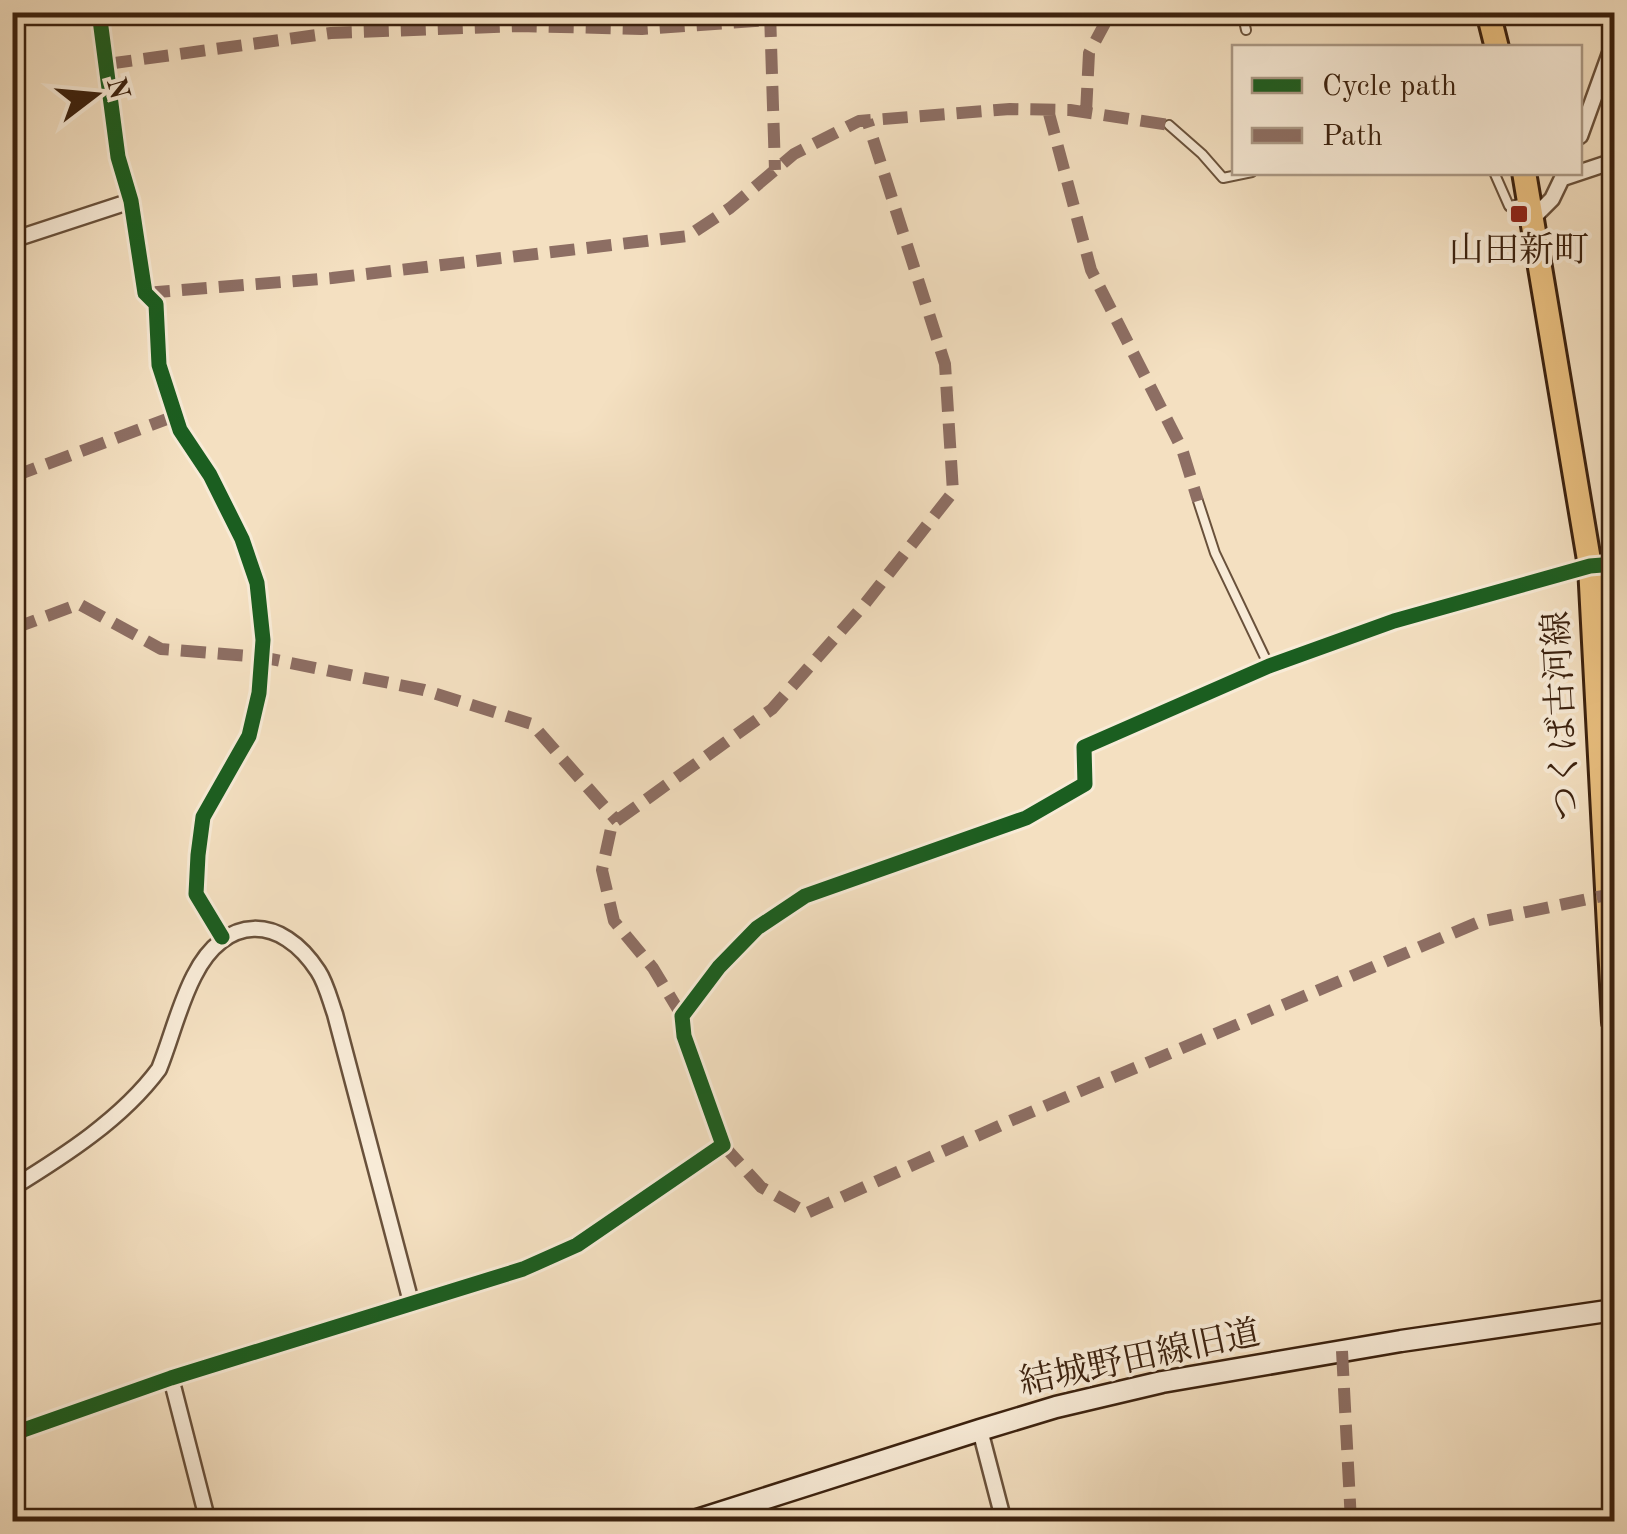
<svg xmlns="http://www.w3.org/2000/svg" width="1627" height="1534" font-family="'Old Standard TT','Noto Serif JP',serif">
	<rect width="100%" height="100%" fill="#f4e0c1"/>
	<filter id="stains"><feTurbulence type="fractalNoise" baseFrequency=".002" numOctaves="4"/><feColorMatrix values="0 0 0 0 .2 0 0 0 0 .09 0 0 0 0 .02 0 0 0 .5 -.17"/></filter>
	<radialGradient id="worn" r=".72"><stop offset=".6" stop-color="#630" stop-opacity="0"/><stop offset="1" stop-color="#630" stop-opacity=".3"/></radialGradient>
	<g fill="none" stroke-linecap="round" stroke-linejoin="round">
		<defs>
			<path id="lane" d="M1242 12 1246 30
				M1169 125 1202 154 1223 178 1252 172
				M1494 172 1509 206 1527 203
				M1198 501 1215 553 1269 666"/>
			<path id="street" d="M99 12 118 157 131 201 145 293 156 304 159 365 180 430 210 475 242 539 257 583 263 640 259 693 249 736 203 817 198 855 196 894 222 937
				M1580 136 1614 42
				M1563 178 1614 161
				M1533 218 1552 199 1565 172
				M12 240 131 201
				M12 1188C64 1156 122 1119 159 1069 171 1039 179 1005 194 976 225 914 281 914 318 971 326 983 330 1000 335 1014L411 1302
				M171 1378 208 1522
				M980 1430 1004 1522
				M12 1434 171 1378 523 1269 577 1245 723 1145 684 1036 682 1016 719 967 757 928 805 896 1026 818 1085 784 1084 747 1269 666 1394 621 1590 566 1614 564"/>
			<path id="secondary" d="M691 1522 980 1430 1056 1407 1162 1382 1401 1341 1614 1310"/>
			<path id="primary" d="M1488 12 1497 48
				M1524 172 1590 566 1614 1022"/>
		</defs>
		<use href="#lane" stroke="#69513b" stroke-width="12"/>
		<use href="#street" stroke="#69513b" stroke-width="19"/>
		<use href="#secondary" stroke="#3b210e" stroke-width="25"/>
		<use href="#primary" stroke="#3b210e" stroke-width="28"/>
		<use href="#lane" stroke="#f8ebd7" stroke-width="8"/>
		<use href="#street" stroke="#f8ebd7" stroke-width="14"/>
		<use href="#secondary" stroke="#f8ebd7" stroke-width="20"/>
		<use href="#primary" stroke="#eac080" stroke-width="22"/>
		<path stroke="#8d6e63" stroke-width="12" stroke-dasharray="25 12" stroke-linecap="butt" d="M770 12 775 170
			M107 64 331 33 520 26 642 29 770 20
			M1048 110 1091 270 1182 449 1198 501
			M1086 113 1089 53 1111 12
			M145 293 332 278 688 236 730 208 794 154 859 121 1010 109 1070 110 1169 125
			M12 477 175 416
			M12 629 79 604 161 649 261 657 424 690 532 724 617 821
			M682 1016 653 968 614 921 602 870 612 824 772 709 864 605 953 492 945 364 867 120
			M723 1145 761 1187 807 1213 1010 1121 1479 922 1607 895
			M1342 1351 1351 1522"/>
		<defs>
			<path id="cycleway" d="M99 12 118 157 131 201 145 293 156 304 159 365 180 430 210 475 242 539 257 583 263 640 259 693 249 736 203 817 198 855 196 894 222 937
				M12 1434 171 1378 523 1269 577 1245 723 1145 684 1036 682 1016 719 967 757 928 805 896 1026 818 1085 784 1084 747 1269 666 1394 621 1590 566 1614 564"/>
		</defs>
		<use href="#cycleway" stroke="#f8ebd7" stroke-width="21"/>
		<use href="#cycleway" stroke="#1b5e20" stroke-width="15"/>
	</g>
	<rect fill="#8f2418" stroke="#f8ebd7" stroke-width="4" x="1509" y="204" width="20" height="20" rx="5"/>
	<g text-anchor="middle" dominant-baseline="central" stroke-width="8" stroke-linejoin="round" paint-order="stroke">
		<g font-size="35" fill="#3b210e" stroke="#f8ebd7">
			<text x="1519" y="251">山田新町</text>
		</g>
		<g font-size="35" fill="#3b210e" stroke="#f8ebd7">
			<text transform="translate(1563 716) rotate(-93)">つくば古河線</text>
			<text transform="translate(1140 1359) rotate(-12)">結城野田線旧道</text>
		</g>
	</g>
	<rect width="1627" height="1534" fill="none" stroke="#f4e0c1" stroke-width="50"/>
	<rect x="15" y="15" width="1597" height="1504" fill="none" stroke="#3b210e" stroke-width="5"/>
	<rect x="25" y="25" width="1577" height="1484" fill="none" stroke="#3b210e" stroke-width="2.5"/>
	<rect x="1232" y="45" width="350" height="130" fill="#f8ebd7" stroke="#ac9a87" stroke-width="2.5"/>
	<rect x="1252" y="78" width="50" height="15" fill="#1b5e20" stroke="#ac9a87" stroke-width="2.5"/>
	<text x="1322" y="95" font-size="30" fill="#3b210e">Cycle path</text>
	<rect x="1252" y="128" width="50" height="15" fill="#8d6e63" stroke="#ac9a87" stroke-width="2.5"/>
	<text x="1322" y="145" font-size="30" fill="#3b210e">Path</text>
	<g transform="translate(95 95) rotate(74)" stroke="#f8ebd7" stroke-width="8" paint-order="stroke">
	<path d="M0-8L18 38L0 25L-18 38Z" fill="#3b210e"/>
	<text y="-15" font-size="28" font-weight="bold" text-anchor="middle" fill="#3b210e">N</text>
	</g>
	<rect width="100%" height="100%" filter="url(#stains)"/>
	<rect width="100%" height="100%" fill="url(#worn)"/>
</svg>
